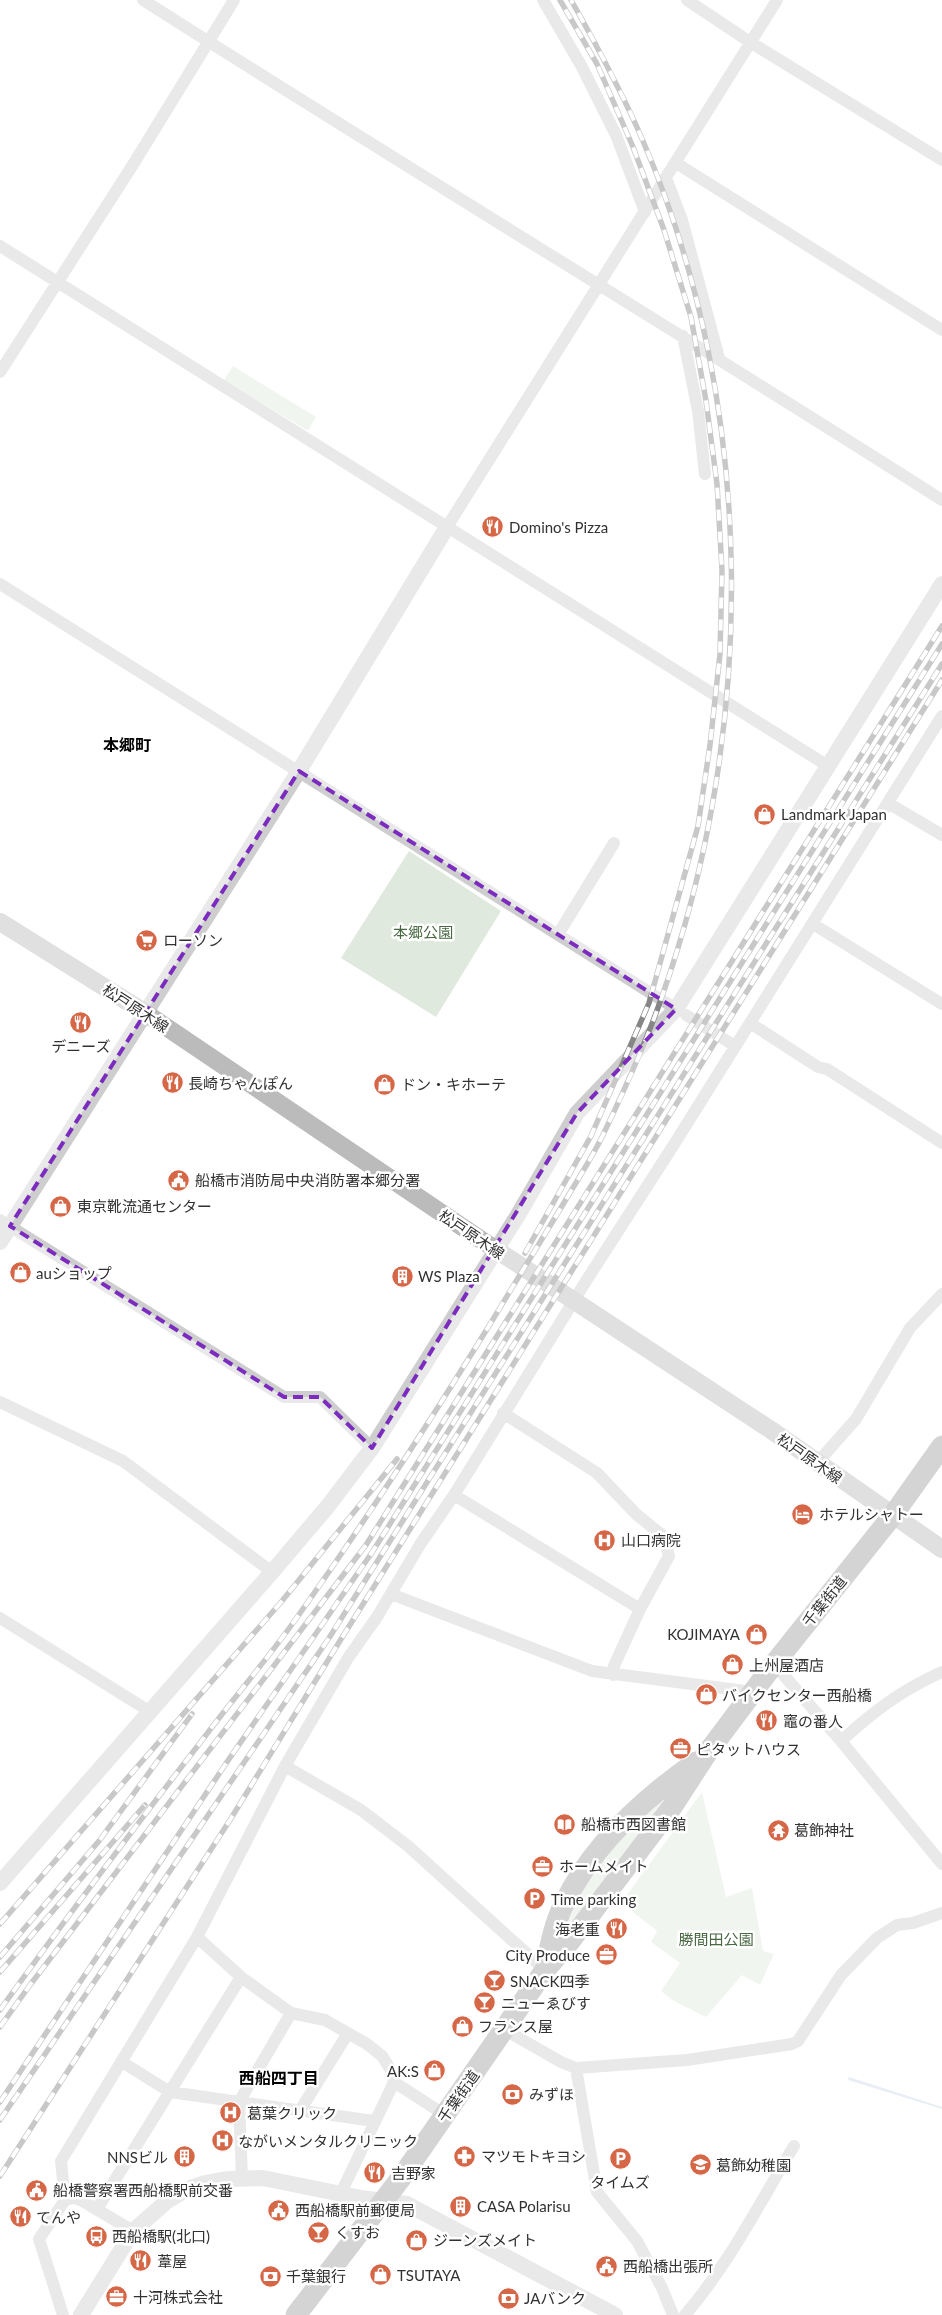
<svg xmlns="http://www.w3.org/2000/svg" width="942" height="2315" font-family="Lato,'Noto Sans JP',sans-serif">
	<rect width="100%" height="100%" fill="#fff"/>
	<path fill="#e0e9de" d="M233 366 316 417 308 431 224 380Z
		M409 851 501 911 436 1017 341 958Z
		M702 1792 726 1897 752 1888 763 1951 774 1954 760 1985 742 1975 706 2017 672 2000 661 1991 680 1963 651 1942 657 1931 621 1903Z
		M661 1801 663 1802 571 1925 567 1923 586 1881 620 1838Z"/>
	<path fill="#cfd7ea" d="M849 2077 942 2107V2109L848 2080Z"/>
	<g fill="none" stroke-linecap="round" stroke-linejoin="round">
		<path stroke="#cecece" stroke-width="12" d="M143 0C408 169 677 331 942 500
			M543 0 582 67 616 135 645 212
			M687 0 750 42 942 160
			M676 163 942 330
			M666 178 682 220 719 358
			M0 246 828 766
			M683 336 698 411 705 474
			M0 372 134 163 234 0
			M447 527 777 0
			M0 584 676 1009
			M888 803 942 835
			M813 924 942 1004
			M562 928 614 843
			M686 1015 735 1046
			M750 1023 818 1067 827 1069 942 1143
			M0 1220 284 1397H320L372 1448
			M0 1402 123 1461 272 1572
			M503 1413 597 1473 636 1514 663 1536 669 1556 640 1609 614 1666 613 1675
			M817 1463 856 1419 910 1328 942 1294
			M454 1495 640 1609
			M391 1594 592 1671 753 1692
			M0 1618 149 1711
			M774 1664 841 1741 942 1864
			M841 1741C874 1711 900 1691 942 1672
			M285 1766 361 1810 408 1846 545 1970
			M197 1937 241 1977 291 2013 325 2020 367 2044 382 2056 391 2070 394 2082 341 2193
			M505 2030 561 2062 576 2068 687 2060 792 2044 798 2041 841 1975 877 1938 897 1925 913 1923 942 1913
			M122 2062 170 2092 374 2121
			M576 2068 597 2192 637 2241 662 2288 673 2315
			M394 2082 445 2115
			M301 2109 348 2033
			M242 2178 239 2102 291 2013
			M65 2200 61 2161 197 1937 285 1766 348 1658 377 1617 421 1543 454 1495 586 1281 673 1146 942 716
			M97 2209 241 1977
			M63 2315 39 2239 65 2200 73 2198 81 2200 133 2231
			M685 2315C729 2264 759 2204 794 2146"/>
		<path stroke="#cecece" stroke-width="16" d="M0 1242 299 771 447 527
			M0 1883 272 1572 328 1506 372 1448 518 1215 577 1113 676 1009 942 584
			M81 2315 133 2231 166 2202 187 2189 205 2183 227 2179 263 2178 361 2198 407 2204 615 2315"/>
		<path stroke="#bbb" stroke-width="18" d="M0 922 144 1012 483 1241 771 1430 942 1549"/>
		<path stroke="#a0a0a0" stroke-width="21" d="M546 1967C550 1946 554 1924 564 1904 592 1845 643 1799 696 1762
			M296 2315 401 2178 545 1970 571 1940 672 1807 705 1756 774 1664 893 1515 942 1446"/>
		<defs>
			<path id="rail" d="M525 1253 591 1136 649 1003 698 826 710 745 720 654 722 570 717 484 706 401 691 317 664 230 633 147 597 64 560 0
				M0 1924 282 1601 397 1459
				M0 1957 99 1841 192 1714
				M0 1972 145 1805
				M0 2010C66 1918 134 1828 203 1739 232 1700 265 1662 293 1623 363 1525 429 1423 492 1321 517 1279 543 1238 568 1196 580 1176 592 1157 602 1137 623 1093 644 1048 660 1002 758 730 758 408 643 141 622 92 597 46 571 0
				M0 2027 30 1985 366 1545 942 626
				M0 2102 227 1762 373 1551 942 644
				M0 2120 329 1638 942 664
				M0 2176 230 1820 338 1644 942 680"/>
		</defs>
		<use href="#rail" stroke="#868686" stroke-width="5.5"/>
		<use href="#rail" stroke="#fff" stroke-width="4" stroke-dasharray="11" stroke-linecap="butt"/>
	</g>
	<path d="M0 0H942V2315H0ZM299 771 676 1009 577 1113 372 1448 320 1397H284L10 1226Z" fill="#fff" fill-opacity=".55" fill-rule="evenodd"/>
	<path fill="none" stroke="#7b2cbf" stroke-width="4" stroke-dasharray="10 6" stroke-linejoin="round" d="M299 771 676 1009 577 1113 372 1448 320 1397H284L10 1226Z"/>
	<defs>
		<symbol id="restaurant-disc" viewBox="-11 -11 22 22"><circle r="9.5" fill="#d56646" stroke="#fff"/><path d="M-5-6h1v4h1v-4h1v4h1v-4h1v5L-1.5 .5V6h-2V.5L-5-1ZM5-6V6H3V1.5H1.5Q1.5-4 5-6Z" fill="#fff"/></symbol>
		<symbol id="shop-disc" viewBox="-11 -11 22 22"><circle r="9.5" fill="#d56646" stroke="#fff"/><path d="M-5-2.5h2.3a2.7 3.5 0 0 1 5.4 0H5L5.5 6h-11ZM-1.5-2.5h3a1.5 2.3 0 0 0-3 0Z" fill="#fff"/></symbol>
		<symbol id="supermarket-disc" viewBox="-11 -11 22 22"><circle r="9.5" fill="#d56646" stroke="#fff"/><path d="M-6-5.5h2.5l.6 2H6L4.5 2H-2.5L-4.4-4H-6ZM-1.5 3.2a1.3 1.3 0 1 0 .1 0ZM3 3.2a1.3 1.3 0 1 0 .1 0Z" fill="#fff"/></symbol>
		<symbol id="civic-disc" viewBox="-11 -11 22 22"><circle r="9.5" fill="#d56646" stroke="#fff"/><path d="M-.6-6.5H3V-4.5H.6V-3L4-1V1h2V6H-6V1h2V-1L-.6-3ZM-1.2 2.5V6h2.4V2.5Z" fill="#fff"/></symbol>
		<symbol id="building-disc" viewBox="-11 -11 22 22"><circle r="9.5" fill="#d56646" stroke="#fff"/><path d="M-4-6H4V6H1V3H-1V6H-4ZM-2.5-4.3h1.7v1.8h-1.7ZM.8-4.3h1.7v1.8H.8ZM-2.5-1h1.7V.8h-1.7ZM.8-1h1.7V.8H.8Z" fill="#fff"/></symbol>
		<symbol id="hotel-disc" viewBox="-11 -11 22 22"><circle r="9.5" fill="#d56646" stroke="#fff"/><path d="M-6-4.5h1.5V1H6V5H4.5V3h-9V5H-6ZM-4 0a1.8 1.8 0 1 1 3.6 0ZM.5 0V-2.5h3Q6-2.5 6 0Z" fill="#fff"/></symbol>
		<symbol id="hospital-disc" viewBox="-11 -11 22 22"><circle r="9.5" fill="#d56646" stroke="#fff"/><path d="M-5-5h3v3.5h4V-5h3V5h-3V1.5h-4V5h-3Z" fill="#fff"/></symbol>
		<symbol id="office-disc" viewBox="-11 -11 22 22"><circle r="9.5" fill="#d56646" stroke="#fff"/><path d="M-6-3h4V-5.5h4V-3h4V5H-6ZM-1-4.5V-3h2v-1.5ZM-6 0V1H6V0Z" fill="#fff"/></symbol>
		<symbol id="library-disc" viewBox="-11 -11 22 22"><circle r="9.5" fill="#d56646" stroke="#fff"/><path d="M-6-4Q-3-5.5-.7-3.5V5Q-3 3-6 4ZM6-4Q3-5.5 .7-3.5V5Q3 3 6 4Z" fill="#fff"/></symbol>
		<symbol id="temple-disc" viewBox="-11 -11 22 22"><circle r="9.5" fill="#d56646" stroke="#fff"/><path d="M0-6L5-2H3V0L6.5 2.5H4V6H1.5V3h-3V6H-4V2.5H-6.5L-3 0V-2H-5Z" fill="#fff"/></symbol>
		<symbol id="parking-disc" viewBox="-11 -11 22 22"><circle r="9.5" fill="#d56646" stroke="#fff"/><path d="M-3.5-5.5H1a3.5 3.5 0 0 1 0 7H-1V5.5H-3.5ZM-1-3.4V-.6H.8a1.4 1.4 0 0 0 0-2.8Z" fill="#fff"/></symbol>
		<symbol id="bar-disc" viewBox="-11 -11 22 22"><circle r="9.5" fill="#d56646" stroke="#fff"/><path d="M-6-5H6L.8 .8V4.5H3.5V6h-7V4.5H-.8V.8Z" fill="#fff"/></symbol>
		<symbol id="bank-disc" viewBox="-11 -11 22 22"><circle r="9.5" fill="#d56646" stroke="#fff"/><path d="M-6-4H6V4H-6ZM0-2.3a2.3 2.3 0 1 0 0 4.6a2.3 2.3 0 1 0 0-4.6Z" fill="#fff"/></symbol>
		<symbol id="pharmacy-disc" viewBox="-11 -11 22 22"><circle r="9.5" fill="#d56646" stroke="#fff"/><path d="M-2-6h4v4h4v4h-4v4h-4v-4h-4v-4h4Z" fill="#fff"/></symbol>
		<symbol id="school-disc" viewBox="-11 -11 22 22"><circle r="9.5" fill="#d56646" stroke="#fff"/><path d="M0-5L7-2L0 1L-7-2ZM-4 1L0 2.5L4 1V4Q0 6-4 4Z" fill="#fff"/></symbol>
		<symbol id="bus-disc" viewBox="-11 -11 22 22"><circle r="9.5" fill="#d56646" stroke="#fff"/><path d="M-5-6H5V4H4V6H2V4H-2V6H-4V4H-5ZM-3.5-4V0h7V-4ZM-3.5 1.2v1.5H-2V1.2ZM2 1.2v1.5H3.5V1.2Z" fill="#fff"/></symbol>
	</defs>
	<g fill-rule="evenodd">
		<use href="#restaurant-disc" x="480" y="514" width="25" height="25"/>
		<use href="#shop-disc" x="752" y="802" width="25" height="25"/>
		<use href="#supermarket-disc" x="134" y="928" width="25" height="25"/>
		<use href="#restaurant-disc" x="68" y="1010" width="25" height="25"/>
		<use href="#restaurant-disc" x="160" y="1070" width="25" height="25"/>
		<use href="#shop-disc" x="372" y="1072" width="25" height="25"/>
		<use href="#civic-disc" x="166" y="1168" width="25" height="25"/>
		<use href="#shop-disc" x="48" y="1194" width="25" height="25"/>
		<use href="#shop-disc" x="8" y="1260" width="25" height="25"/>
		<use href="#building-disc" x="390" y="1264" width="25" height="25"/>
		<use href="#hotel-disc" x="790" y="1502" width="25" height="25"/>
		<use href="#hospital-disc" x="592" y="1528" width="25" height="25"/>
		<use href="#shop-disc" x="744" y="1622" width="25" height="25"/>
		<use href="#shop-disc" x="720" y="1652" width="25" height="25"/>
		<use href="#shop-disc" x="694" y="1682" width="25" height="25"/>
		<use href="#restaurant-disc" x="754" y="1708" width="25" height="25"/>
		<use href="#office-disc" x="668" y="1736" width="25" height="25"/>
		<use href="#library-disc" x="552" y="1812" width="25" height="25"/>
		<use href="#temple-disc" x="766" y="1818" width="25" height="25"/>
		<use href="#office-disc" x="530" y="1854" width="25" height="25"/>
		<use href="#parking-disc" x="522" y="1886" width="25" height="25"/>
		<use href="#restaurant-disc" x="604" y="1916" width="25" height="25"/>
		<use href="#office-disc" x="594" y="1942" width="25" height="25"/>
		<use href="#bar-disc" x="482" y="1968" width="25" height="25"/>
		<use href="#bar-disc" x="472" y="1990" width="25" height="25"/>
		<use href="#shop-disc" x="450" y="2014" width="25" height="25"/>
		<use href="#shop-disc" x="422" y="2058" width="25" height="25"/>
		<use href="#bank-disc" x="500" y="2082" width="25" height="25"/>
		<use href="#hospital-disc" x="218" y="2100" width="25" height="25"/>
		<use href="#hospital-disc" x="210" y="2128" width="25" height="25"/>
		<use href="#pharmacy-disc" x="452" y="2144" width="25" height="25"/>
		<use href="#building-disc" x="172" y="2144" width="25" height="25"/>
		<use href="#parking-disc" x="608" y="2146" width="25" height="25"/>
		<use href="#school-disc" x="688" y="2152" width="25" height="25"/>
		<use href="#restaurant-disc" x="362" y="2160" width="25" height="25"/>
		<use href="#civic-disc" x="24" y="2178" width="25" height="25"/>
		<use href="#building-disc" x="448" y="2194" width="25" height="25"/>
		<use href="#civic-disc" x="266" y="2198" width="25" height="25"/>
		<use href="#restaurant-disc" x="8" y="2204" width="25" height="25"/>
		<use href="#bar-disc" x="306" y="2220" width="25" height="25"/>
		<use href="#bus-disc" x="84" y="2224" width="25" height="25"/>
		<use href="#shop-disc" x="404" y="2228" width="25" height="25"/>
		<use href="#restaurant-disc" x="128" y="2248" width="25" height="25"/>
		<use href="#civic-disc" x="594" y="2254" width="25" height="25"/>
		<use href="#shop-disc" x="368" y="2262" width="25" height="25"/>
		<use href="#bank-disc" x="258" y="2264" width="25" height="25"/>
		<use href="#office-disc" x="104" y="2284" width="25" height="25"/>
		<use href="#bank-disc" x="496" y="2286" width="25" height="25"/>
	</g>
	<g text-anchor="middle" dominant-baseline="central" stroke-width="5" stroke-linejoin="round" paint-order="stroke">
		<g font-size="15" fill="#313131" stroke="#fff" text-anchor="start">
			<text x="509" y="527">Domino's Pizza</text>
			<text x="781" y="814">Landmark Japan</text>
			<text x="163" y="940">ローソン</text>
			<text x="81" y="1046" text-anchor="middle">デニーズ</text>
			<text x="188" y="1083">長崎ちゃんぽん</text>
			<text x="401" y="1084">ドン・キホーテ</text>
			<text x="195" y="1180">船橋市消防局中央消防署本郷分署</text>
			<text x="77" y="1206">東京靴流通センター</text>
			<text x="36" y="1273">auショップ</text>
			<text x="418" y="1276">WS Plaza</text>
			<text x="819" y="1514">ホテルシャトー</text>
			<text x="621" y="1540">山口病院</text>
			<text x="740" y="1634" text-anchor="end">KOJIMAYA</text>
			<text x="749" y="1665">上州屋酒店</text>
			<text x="722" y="1695">バイクセンター西船橋</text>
			<text x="783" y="1721">竈の番人</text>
			<text x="696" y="1749">ピタットハウス</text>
			<text x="581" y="1824">船橋市西図書館</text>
			<text x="794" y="1830">葛飾神社</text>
			<text x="559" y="1866">ホームメイト</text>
			<text x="551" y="1899">Time parking</text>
			<text x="600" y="1929" text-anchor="end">海老重</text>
			<text x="590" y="1955" text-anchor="end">City Produce</text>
			<text x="510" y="1981">SNACK四季</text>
			<text x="501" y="2003">ニューゑびす</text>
			<text x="478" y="2026">フランス屋</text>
			<text x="419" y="2071" text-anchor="end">AK:S</text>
			<text x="529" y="2094">みずほ</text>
			<text x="247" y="2113">葛葉クリック</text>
			<text x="238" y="2141">ながいメンタルクリニック</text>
			<text x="481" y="2156">マツモトキヨシ</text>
			<text x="168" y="2157" text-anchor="end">NNSビル</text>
			<text x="716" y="2165">葛飾幼稚園</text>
			<text x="391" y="2173">吉野家</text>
			<text x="620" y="2182" text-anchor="middle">タイムズ</text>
			<text x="53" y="2190">船橋警察署西船橋駅前交番</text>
			<text x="477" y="2206">CASA Polarisu</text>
			<text x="295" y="2210">西船橋駅前郵便局</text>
			<text x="36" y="2217">てんや</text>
			<text x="335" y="2232">くすお</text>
			<text x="112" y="2236">西船橋駅(北口)</text>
			<text x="433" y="2240">ジーンズメイト</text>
			<text x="157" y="2261">葦屋</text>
			<text x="623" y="2266">西船橋出張所</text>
			<text x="397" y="2275">TSUTAYA</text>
			<text x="286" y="2276">千葉銀行</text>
			<text x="133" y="2297">十河株式会社</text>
			<text x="524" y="2298">JAバンク</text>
		</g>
		<g font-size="15" fill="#486942" stroke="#fff">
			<text x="423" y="932">本郷公園</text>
			<text x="716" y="1939">勝間田公園</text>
		</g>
		<g font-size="15" fill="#313131" stroke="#fff">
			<text transform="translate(136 1008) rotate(33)">松戸原木線</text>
			<text transform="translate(472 1234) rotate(34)">松戸原木線</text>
			<text transform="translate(810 1458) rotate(35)">松戸原木線</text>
			<text transform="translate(824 1601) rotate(-51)">千葉街道</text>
			<text transform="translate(458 2096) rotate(-55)">千葉街道</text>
		</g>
		<g font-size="16" font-weight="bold" fill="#000" stroke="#fff">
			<text x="127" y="744">本郷町</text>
			<text x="279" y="2077">西船四丁目</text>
		</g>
	</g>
</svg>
